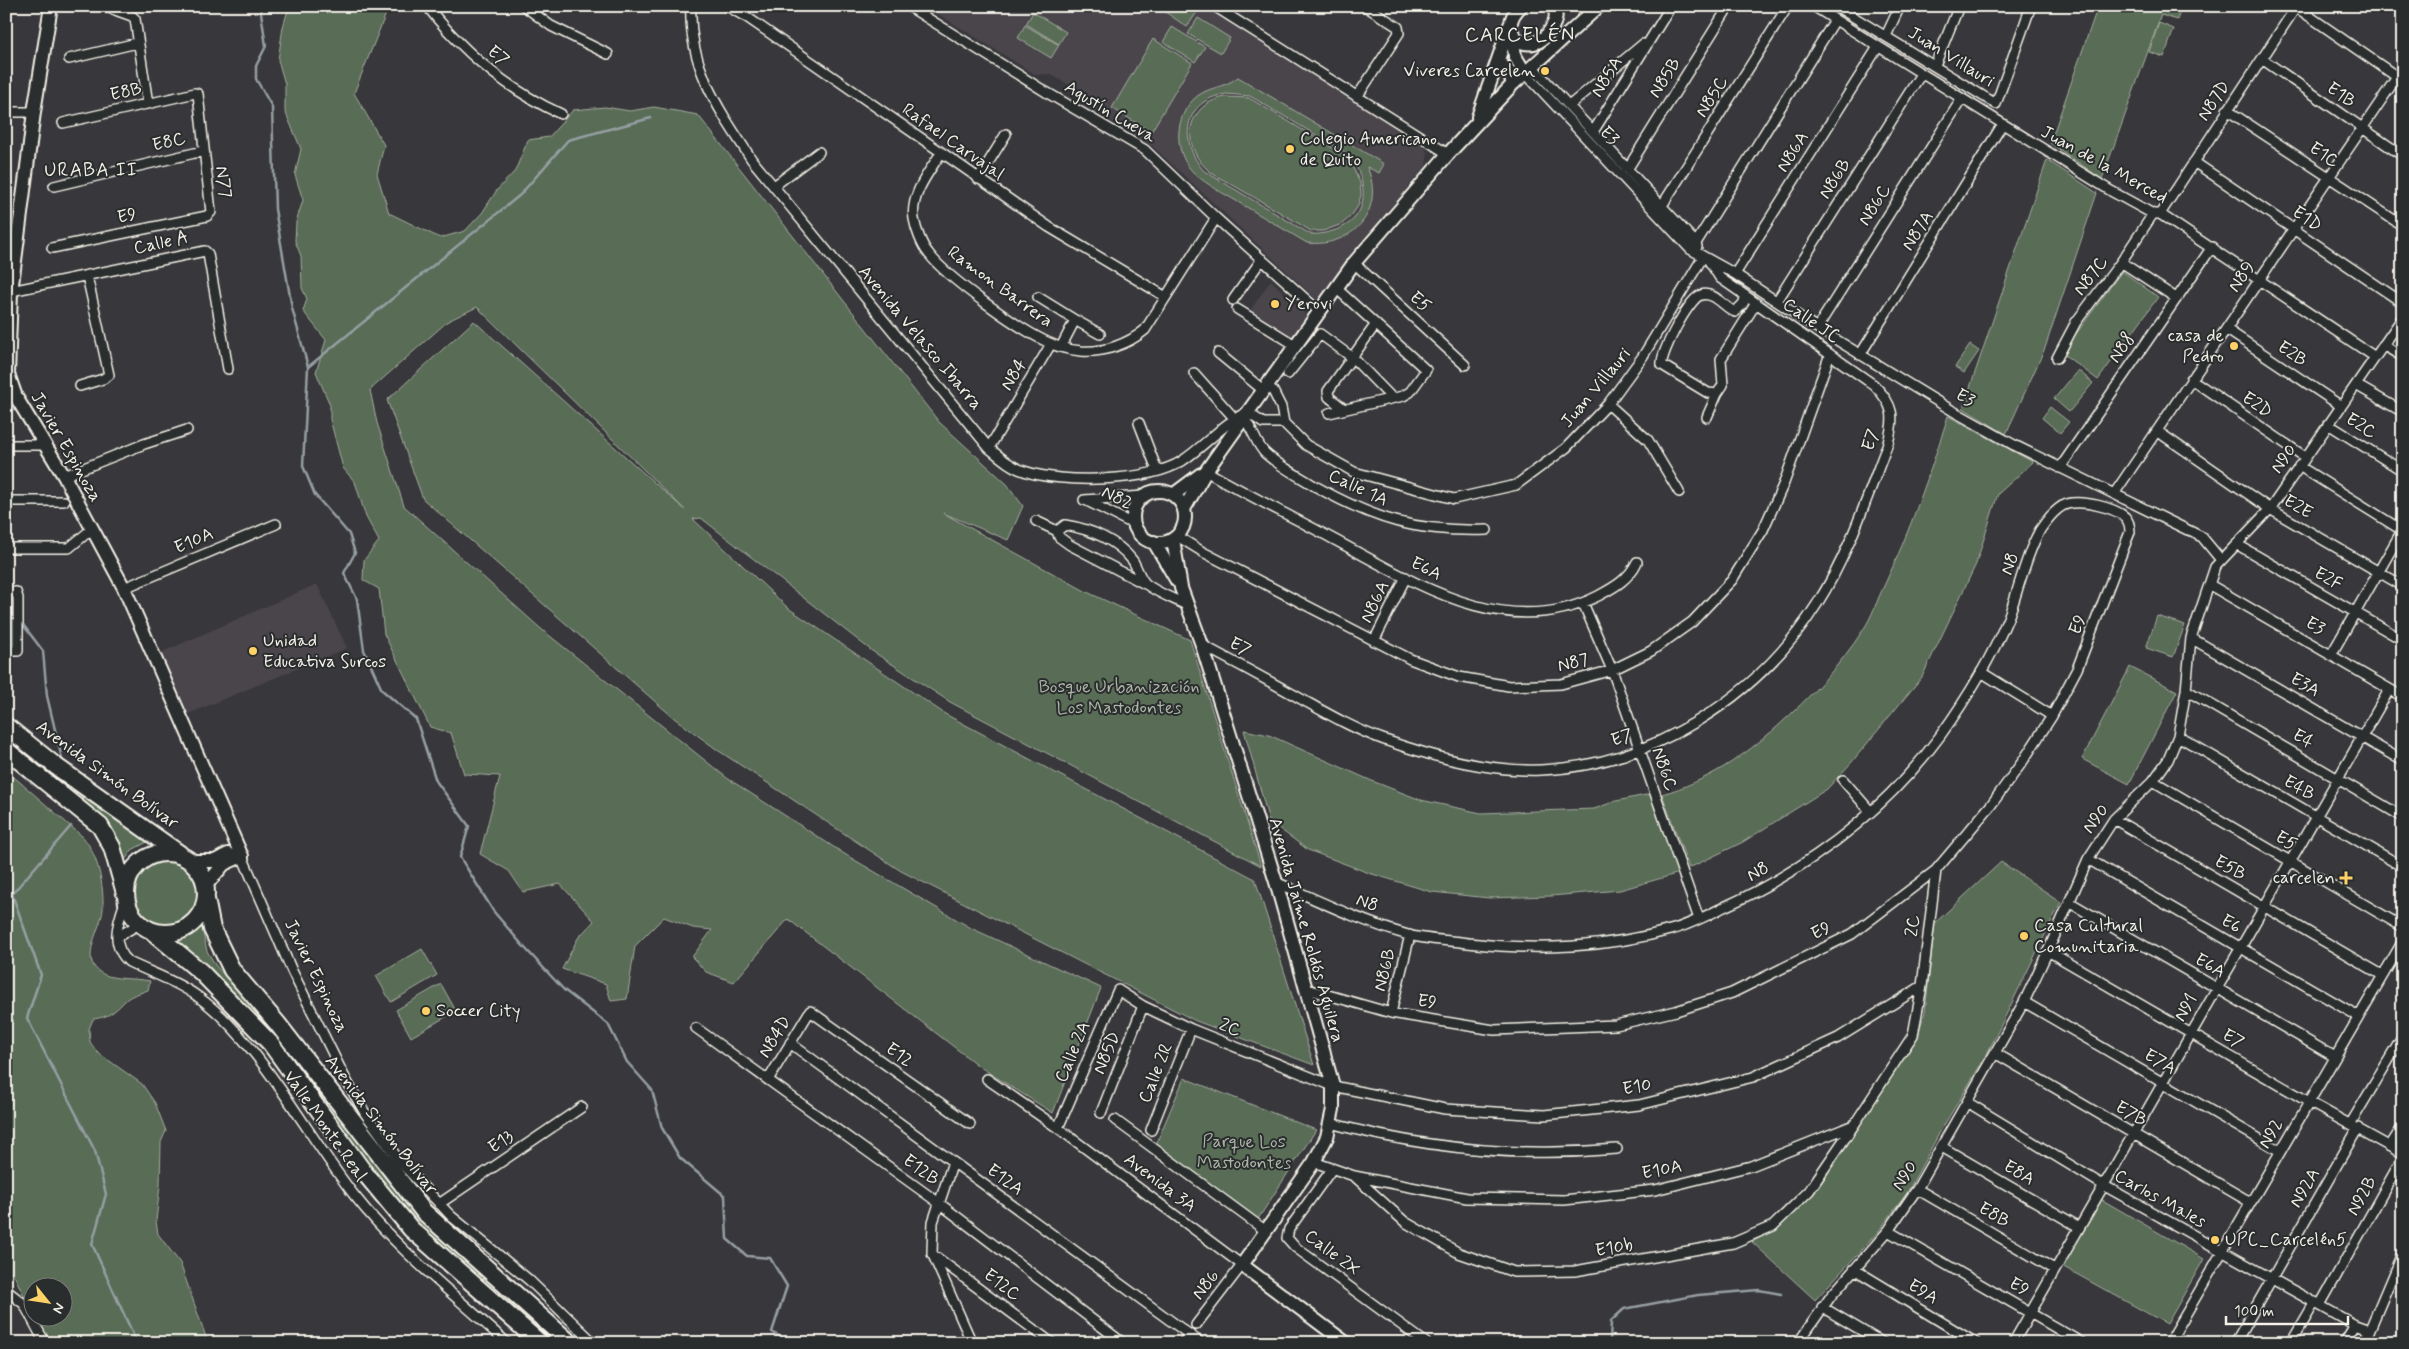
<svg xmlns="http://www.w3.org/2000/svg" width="2409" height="1349" font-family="Mynerve,sans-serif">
	<rect width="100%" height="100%" fill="#38373b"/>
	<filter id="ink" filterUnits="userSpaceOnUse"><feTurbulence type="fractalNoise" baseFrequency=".02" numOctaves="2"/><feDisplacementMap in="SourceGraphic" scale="10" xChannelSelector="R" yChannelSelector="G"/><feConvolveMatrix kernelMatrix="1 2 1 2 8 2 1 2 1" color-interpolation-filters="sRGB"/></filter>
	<g filter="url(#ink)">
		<path fill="#48444b" d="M925 6H1203L1423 145 1428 153 1426 166 1354 250 1321 298 1316 299 1151 145 1075 99 1072 87 1050 74 1036 75Z
			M1271 280 1308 317 1290 342 1247 315Z
			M317 584 347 648 188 714 160 653Z"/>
		<path fill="#586c57" stroke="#a6aea0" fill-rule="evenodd" d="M289 6H389L354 93 384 145 377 174 389 213 440 238 465 231 482 213 497 190 515 171 528 140 549 137 573 110 605 107 630 111 654 107 698 115 939 422 1007 484 1023 506 1008 540 943 513 1087 592 1190 640 1261 866 950 702 872 651 701 518 693 519 788 608 945 714 1255 879 1314 1065 1196 1021 901 871 719 751 674 718 423 499 387 400 474 321 685 510 477 307 448 321 370 390 377 423 404 506 540 628 727 778 846 855 971 928 1101 988 1053 1113 980 1067 788 919 734 982 706 972 692 957 712 930 693 928 664 917 635 946 627 999 611 1001 606 984 562 969 578 938 594 921 560 884 523 892 509 871 480 854 500 776 464 774 451 733 430 727 384 634 379 589 363 580 364 560 379 541 366 517 355 482 343 468 330 419V405L316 372 326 340 303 311 307 299 302 288 301 256 295 241 296 222 303 200 295 175 301 149 285 111V84L278 60 283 27Z
			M1163 6H1189L1197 12 1187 27 1161 9Z
			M2098 6H2182L2177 20 2161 15 2102 179 2050 143Z
			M1033 12 1066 32 1059 44 1026 24Z
			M1198 18 1230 38 1221 53 1188 34Z
			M2159 23 2174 29 2164 57 2149 52Z
			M1025 25 1059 45 1051 58 1018 38Z
			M1172 27 1205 47 1195 62 1163 42Z
			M1153 39 1192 63 1151 132 1112 108Z
			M1238 77 1384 164 1379 173 1367 167C1386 210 1353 248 1307 243 1284 229 1261 216 1238 202 1223 193 1207 185 1194 173 1174 154 1174 120 1192 101 1205 86 1224 89 1238 77ZM1226 94 1250 96 1350 155C1368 183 1372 219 1333 231 1325 233 1319 235 1310 234L1204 171C1179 143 1182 100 1226 94Z
			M1226 97 1249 98 1348 157 1360 183 1361 195 1358 206 1351 216 1342 224 1323 231H1311C1287 216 1262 202 1238 188 1227 181 1213 176 1205 167 1193 155 1187 137 1193 121 1199 107 1211 99 1226 97Z
			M2047 160 2097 193 2045 348 2006 434 1963 408Z
			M2122 271 2158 297 2098 380 2062 353Z
			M1970 345 1979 351 1964 373 1955 367Z
			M2078 370 2093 383 2069 412 2054 399Z
			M2050 407 2069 422 2060 433 2042 418Z
			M1948 416 2033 462 1998 494 1976 564 1922 677 1851 763 1827 789 1743 842 1689 868 1662 794C1708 781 1743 757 1778 726 1810 697 1840 666 1863 630 1872 617 1877 600 1884 586 1910 531 1930 474 1948 416Z
			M2157 616 2185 625 2173 657 2146 648Z
			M2130 667 2177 691 2129 784 2082 759Z
			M1244 730 1269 735 1372 781 1421 800 1481 813 1594 809 1616 801 1656 793 1683 872 1620 890 1551 896 1489 898 1432 892 1369 873 1308 850 1269 821Z
			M6 734 78 795 151 840 132 850 123 863 117 836 110 824 58 785 6 739Z
			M6 770 83 837C98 855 104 885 103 909 102 928 78 959 101 973 111 980 136 978 150 981L148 990C141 993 131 995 126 1000 115 1011 110 1017 93 1019L89 1029 90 1042 97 1052 142 1084 155 1103 166 1131 161 1142 160 1185 156 1221 158 1234 180 1263 207 1340 211 1343H47L34 1317 62 1316V1286H32V1313L15 1277 6 1267Z
			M132 892a33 33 0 1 1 66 0a33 33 0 1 1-66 0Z
			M2001 862 2061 902 1986 1056 1941 1130 1907 1193 1878 1232 1815 1300 1752 1242C1777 1229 1799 1211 1817 1189L1916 1040 1925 1012 1935 923Z
			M201 924 207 951 216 966 281 1039 387 1181 423 1221 562 1343H553C522 1311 487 1284 453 1255 437 1242 420 1228 406 1212 327 1121 272 1013 174 939L189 934Z
			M422 949 437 975 391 1002 376 976Z
			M441 984 456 1011 411 1037 396 1010Z
			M1184 1078 1316 1130 1258 1219 1153 1151Z
			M2099 1198 2204 1259 2167 1324 2060 1265Z"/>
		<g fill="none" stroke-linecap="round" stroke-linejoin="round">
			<path stroke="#969fa3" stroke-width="2.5" d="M260 6 266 46 256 66V79L272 107 275 209 292 308 308 367 303 466 315 495 349 534 355 553 344 573 357 599 364 650 382 690 416 719 436 781 469 826 460 857 494 912 524 947 564 990 608 1024 627 1062 652 1090 662 1128 680 1158 725 1196 727 1239 747 1256 770 1258 787 1286 772 1332 791 1343
				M308 367 520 195 568 140 651 118
				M21 622 43 651 47 696 62 759
				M6 891 12 894 41 975 27 1018 95 1151 106 1194 92 1244 137 1343
				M12 894 71 826
				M1610 1343 1611 1321 1624 1309 1698 1295 1759 1290 1781 1294"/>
			<defs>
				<path id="street" d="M104 6 132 16 135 19 148 104
					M427 6C463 52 508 90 561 114
					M524 6 551 26 608 54
					M691 6C688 67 720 111 752 160L989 448C1000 457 1011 467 1024 471 1061 484 1150 482 1182 461 1205 446 1222 424 1247 412L1263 423H1284
					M727 6 748 18 1049 227 1166 297
					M908 6 1046 92 1145 150 1216 218 1320 312
					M1214 6 1448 154
					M1813 6 2111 191 2153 214H2160L2375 357
					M1840 6 1839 8 1996 104 2031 6
					M2296 7 2403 81
					M1886 36 1900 6
					M69 59 137 43
					M2262 59 2403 156
					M1935 65 1959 6
					M1532 66 1696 243 1697 247
					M1525 73 1690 249 1735 274 1817 328 1953 411 2014 445 2202 537 2221 560
					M1357 97 1399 33 1398 27 1365 6
					M1569 106 1643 44
					M2227 110 2403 226
					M6 112H34
					M1593 132 1671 6
					M941 153C929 172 910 195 914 219 916 230 922 246 929 254 947 278 1024 333 1052 344 1060 348 1072 350 1081 351 1104 353 1128 344 1145 330L1216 218
					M2194 162 2403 303
					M1628 168 1729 6
					M978 179 1006 134
					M54 186 203 151
					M774 186 819 152
					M1663 204 1788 6
					M2160 214 2296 7
					M1696 243 1835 20
					M52 248 207 216 211 212 198 94 195 93 63 123
					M2121 262 2176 298
					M1354 263 1465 365
					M1735 274 1878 47
					M6 292 205 251 208 254 228 369
					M1746 296 1743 304 1735 312C1724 307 1714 291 1701 295 1689 298 1660 354 1662 365L1708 393 1717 394 1723 385 1721 359 1756 303
					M1038 297 1075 320 1061 347
					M1233 300 1262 259
					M1777 301 1921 74
					M1237 309 1295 345
					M1075 320 1100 334
					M1817 328 1961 100
					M2226 329 2341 406
					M2383 345 2403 357
					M1218 353 1263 390
					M1860 355 2002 125
					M2057 358 2076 322 2121 262 2153 214
					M1194 373 1235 419
					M1288 374 1320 334 1353 358 1392 398
					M2191 379 2305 457
					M1267 385 1273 391 1281 407 1284 423 1306 445 1354 472 1454 499 1516 485 1566 448 1608 404 1643 356 1703 257
					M2356 385 2403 412
					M80 386 103 379 109 375 87 276
					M1608 404 1648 440 1679 492
					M1344 409 1329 397 1328 391 1376 324
					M1329 413 1403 396 1410 392 1426 370 1336 288
					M1707 417 1717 394
					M1243 418C1253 428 1255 443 1265 453 1279 466 1297 475 1313 485 1375 520 1415 532 1487 530
					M1139 423 1157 470
					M2328 424 2403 471
					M2157 431 2270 509 2403 586
					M6 445H46
					M989 448 1051 344
					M2299 466 2403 531
					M2060 468 2212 247
					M1206 471C1247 495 1291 516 1333 539 1414 582 1505 643 1598 596 1615 587 1629 579 1637 562
					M64 476 144 444 187 430
					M2114 494 2397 77
					M1084 500 1144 496
					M1085 500 1135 525
					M6 501H64
					M1036 521 1057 531 1059 537 1070 545 1145 584
					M1057 531 1065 525C1090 529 1117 540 1133 561 1137 567 1140 579 1146 584 1157 593 1175 599 1188 606
					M1177 536 1203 552 1410 659 1459 677 1509 686 1561 684 1612 670 1651 651 1692 622 1732 580 1763 530 1784 483 1830 354
					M2238 545 2403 640
					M6 548H69L93 528
					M2210 585 2403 697
					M124 588 276 524
					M6 592H16L18 598V651H6
					M1583 603 1612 670 1699 919
					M2191 638 2403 761
					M1374 641 1406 577
					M1202 645C1236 663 1269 681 1303 700 1328 714 1354 729 1382 739 1432 757 1487 772 1541 770 1652 765 1758 698 1817 604 1849 554 1867 497 1888 443 1895 416 1894 405 1874 385L1720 278 1709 261
					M2331 655 2403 529
					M1981 672 2052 716
					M2186 690 2403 817
					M2178 736 2403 867
					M1843 780 1871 812
					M2153 781 2403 927
					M2114 819 2382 975
					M242 856 292 971 345 1078 365 1113 401 1163 451 1216 529 1280 594 1343
					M2088 859 2358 1016
					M1276 882C1319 901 1362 922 1408 935 1427 940 1448 940 1468 943 1535 951 1608 948 1674 929 1691 924 1708 915 1724 907 1809 868 1884 812 1940 736 1966 700 1991 659 2008 618 2019 589 2025 557 2040 530 2046 521 2057 507 2067 504 2081 500 2114 507 2125 517 2129 521 2130 527 2130 532L2077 669 2052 716 2023 761 1991 805 1936 870 1852 934 1732 993 1676 1011 1616 1025 1494 1030 1391 1013 1307 989
					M126 899C118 922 109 944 129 962 151 973 177 981 197 996 259 1040 306 1134 354 1195 398 1251 455 1295 507 1343
					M2069 902 2335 1057
					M117 937 139 924
					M2048 951 2309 1102 2403 1154
					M2024 1002 2280 1151
					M1391 1013 1410 935
					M696 1028 939 1203 1123 1343
					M790 1043 1201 1343
					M1995 1053 2250 1202
					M987 1079 1058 1128 1242 1265 1196 1325
					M768 1080 810 1011 970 1124
					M1967 1102 2103 1185 2355 1325 2369 1330
					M1101 1113 1143 1006
					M1115 1120 1266 1231
					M1330 1123C1425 1149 1519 1158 1617 1149
					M2351 1123 2403 1036
					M1058 1128 1118 990 1143 1006 1191 1029 1333 1086 1445 1109 1544 1115 1639 1105 1753 1077 1838 1038 1922 986
					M1151 1130 1191 1029
					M2390 1146 2403 1126
					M1942 1147 2079 1227
					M953 1162 933 1222 932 1253 972 1343
					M1314 1162 1354 1176 1467 1198 1564 1200 1655 1190 1751 1166 1854 1125 1913 1035 1922 986 1936 870
					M1332 1169 1289 1229 1287 1238 1295 1247 1426 1343
					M1354 1176 1405 1222 1459 1253 1514 1272 1575 1271 1733 1243 1773 1226 1809 1191 1854 1125
					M1917 1189 2054 1269
					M439 1204 582 1107
					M1888 1231 2082 1343
					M932 1254 1052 1343
					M1854 1269 1976 1343
					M6 1290 24 1304 45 1343
					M2320 1305 2403 1157
					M1822 1307 1883 1343
					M1183 1343 1189 1334
					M1798 1343 1831 1296 1888 1231 1917 1189 2024 1002 2048 951 2088 859 2114 819 2153 781 2168 760 2178 736 2186 690 2191 638 2215 567 2270 509 2403 317
					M2013 1343 2389 690
					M2169 1343 2403 941
					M2235 1343 2358 1128
					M2291 1343 2315 1302
					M2344 1343 2355 1325
					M2364 1343 2403 1251"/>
				<path id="secondary" d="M51 6 34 112 11 292 8 374 16 397 64 476 124 588 240 852 242 856 224 864 206 885
					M1521 6C1492 32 1532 62 1551 29 1556 21 1557 15 1554 6
					M1512 34 1515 56 1525 73
					M1498 61 1509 72 1513 84
					M1478 117 1510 25
					M1133 517a26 26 0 1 1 52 0a26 26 0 1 1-52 0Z
					M1173 495 1201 474
					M1184 509 1206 471 1354 263 1448 154 1513 84 1599 6
					M1173 539 1181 588 1202 645 1276 882 1333 1086V1109L1327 1137 1314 1162 1242 1265 1346 1343
					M1154 542 1177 581
					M191 861H215L228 854"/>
				<path id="highway" d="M6 726 57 767 180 854
					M6 750 100 826 112 847 125 893
					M126 893a40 40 0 1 1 80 0a40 40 0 1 1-80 0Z
					M206 899 212 929 232 970 277 1023 424 1212 570 1343
					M153 932 201 972 271 1044 363 1171 411 1229 540 1343"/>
			</defs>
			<use href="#street" stroke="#f4f1e8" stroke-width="12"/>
			<use href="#secondary" stroke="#f4f1e8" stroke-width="16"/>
			<use href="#highway" stroke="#f4f1e8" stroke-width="20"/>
			<use href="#street" stroke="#2a2d2e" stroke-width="9"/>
			<use href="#secondary" stroke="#2a2d2e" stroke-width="12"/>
			<use href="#highway" stroke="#2a2d2e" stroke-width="16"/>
		</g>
	</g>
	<g fill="#ffd166" stroke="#2a2d2e" stroke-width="2">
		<circle cx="1545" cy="71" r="5"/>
		<circle cx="1290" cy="149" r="5"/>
		<circle cx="1275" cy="304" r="5"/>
		<circle cx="2234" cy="346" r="5"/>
		<circle cx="253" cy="651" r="5"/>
		<path d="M2343.5 870.5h5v5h5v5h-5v5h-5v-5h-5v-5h5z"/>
		<circle cx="2024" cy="936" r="5"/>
		<circle cx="426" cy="1011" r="5"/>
		<circle cx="2215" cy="1240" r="5"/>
	</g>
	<g text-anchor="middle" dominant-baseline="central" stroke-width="4" stroke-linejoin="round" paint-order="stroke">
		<g font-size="18" fill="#f4f1e8" stroke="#2a2d2e">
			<text transform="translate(498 56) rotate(40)">E7</text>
			<text transform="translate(1951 57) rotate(32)">Juan Villauri</text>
			<text transform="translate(1607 77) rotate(-59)">N85A</text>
			<text transform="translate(1665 78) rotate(-58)">N85B</text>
			<text transform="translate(126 92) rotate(-12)">E8B</text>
			<text transform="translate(2341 95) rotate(35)">E1B</text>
			<text transform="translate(1712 97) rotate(-58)">N85C</text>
			<text transform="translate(2214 101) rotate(-57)">N87D</text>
			<text transform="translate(1110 112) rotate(31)">Agustín Cueva</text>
			<text transform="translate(1609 136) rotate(46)">E3</text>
			<text transform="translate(169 142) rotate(-13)">E8C</text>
			<text transform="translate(953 142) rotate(35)">Rafael Carvajal</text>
			<text transform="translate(1793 152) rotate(-58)">N86A</text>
			<text transform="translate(2324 155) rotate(34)">E1C</text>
			<text transform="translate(2104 165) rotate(29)">Juan de la Merced</text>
			<text transform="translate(1835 179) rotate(-58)">N86B</text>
			<text transform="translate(223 182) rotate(83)">N77</text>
			<text transform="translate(1875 205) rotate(-58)">N86C</text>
			<text transform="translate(127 216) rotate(-12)">E9</text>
			<text transform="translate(2307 219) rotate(34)">E1D</text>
			<text transform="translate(1918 231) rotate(-58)">N87A</text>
			<text transform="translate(161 243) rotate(-12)">Calle A</text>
			<text transform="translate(2091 276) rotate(-53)">N87C</text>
			<text transform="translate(2242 277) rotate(-55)">N89</text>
			<text transform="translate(1000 287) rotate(36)">Ramon Barrera</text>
			<text transform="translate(1420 302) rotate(43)">E5</text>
			<text transform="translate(1811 321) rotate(35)">Calle JC</text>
			<text transform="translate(920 338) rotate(50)">Avenida Velasco Ibarra</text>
			<text transform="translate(2122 348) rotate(-56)">N88</text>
			<text transform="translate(2292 354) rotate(34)">E2B</text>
			<text transform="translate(1014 375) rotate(-59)">N84</text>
			<text transform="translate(1596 388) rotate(-50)">Juan Villauri</text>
			<text transform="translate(1965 398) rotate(30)">E3</text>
			<text transform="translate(2257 405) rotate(34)">E2D</text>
			<text transform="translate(2361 426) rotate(32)">E2C</text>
			<text transform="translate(1871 440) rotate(-72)">E7</text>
			<text transform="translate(66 447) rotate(60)">Javier Espinoza</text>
			<text transform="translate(2284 459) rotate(-55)">N90</text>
			<text transform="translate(1358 488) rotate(25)">Calle 1A</text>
			<text transform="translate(1117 498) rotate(26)">N82</text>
			<text transform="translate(2298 507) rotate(30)">E2E</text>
			<text transform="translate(194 541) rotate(-23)">E10A</text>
			<text transform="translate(2010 564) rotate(-70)">N8</text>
			<text transform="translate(1426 569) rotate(26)">E6A</text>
			<text transform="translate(2328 579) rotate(30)">E2F</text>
			<text transform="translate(1375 602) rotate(-64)">N86A</text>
			<text transform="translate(2078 625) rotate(-68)">E9</text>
			<text transform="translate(2315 626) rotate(30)">E3</text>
			<text transform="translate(1240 647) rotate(28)">E7</text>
			<text transform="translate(1573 663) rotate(-13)">N87</text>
			<text transform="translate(2305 685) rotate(30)">E3A</text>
			<text transform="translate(1622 738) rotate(-18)">E7</text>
			<text transform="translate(2303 739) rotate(30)">E4</text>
			<text transform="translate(1664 769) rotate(71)">N86C</text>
			<text transform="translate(107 775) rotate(36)">Avenida Simón Bolívar</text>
			<text transform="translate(2299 788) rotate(30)">E4B</text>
			<text transform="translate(2096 819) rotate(-53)">N90</text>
			<text transform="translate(2286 841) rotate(31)">E5</text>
			<text transform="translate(2230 868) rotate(30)">E5B</text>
			<text transform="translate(1758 872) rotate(-30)">N8</text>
			<text transform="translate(1367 903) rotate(20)">N8</text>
			<text transform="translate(2231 924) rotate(30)">E6</text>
			<text transform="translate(1913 926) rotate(-83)">2C</text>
			<text transform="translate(1306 930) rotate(74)">Avenida Jaime Roldós Aguilera</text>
			<text transform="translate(1821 931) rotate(-26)">E9</text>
			<text transform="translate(2210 966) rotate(30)">E6A</text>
			<text transform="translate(1385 970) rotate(-76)">N86B</text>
			<text transform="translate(316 976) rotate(64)">Javier Espinoza</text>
			<text transform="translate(1427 1002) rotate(9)">E9</text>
			<text transform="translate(2186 1008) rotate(-60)">N91</text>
			<text transform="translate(1230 1028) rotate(23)">2C</text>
			<text transform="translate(775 1037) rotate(-59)">N84D</text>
			<text transform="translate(2233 1039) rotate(30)">E7</text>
			<text transform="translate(1073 1052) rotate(-67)">Calle 2A</text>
			<text transform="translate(1107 1053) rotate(-68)">N85D</text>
			<text transform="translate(899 1055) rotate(35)">E12</text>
			<text transform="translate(2160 1062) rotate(30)">E7A</text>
			<text transform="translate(1156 1073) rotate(-68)">Calle 2R</text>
			<text transform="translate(1637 1087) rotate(-10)">E10</text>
			<text transform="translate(2131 1114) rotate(30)">E7B</text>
			<text transform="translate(381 1125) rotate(52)">Avenida Simón Bolívar</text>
			<text transform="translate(325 1126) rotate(55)">Valle Monte Real</text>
			<text transform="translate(2271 1134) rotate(-60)">N92</text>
			<text transform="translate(501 1142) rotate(-34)">E13</text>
			<text transform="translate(921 1170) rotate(36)">E12B</text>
			<text transform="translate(1662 1170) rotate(-11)">E10A</text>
			<text transform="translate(2019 1173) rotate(30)">E8A</text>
			<text transform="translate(1905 1176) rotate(-57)">N90</text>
			<text transform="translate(1005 1180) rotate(36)">E12A</text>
			<text transform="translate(1160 1183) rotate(37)">Avenida 3A</text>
			<text transform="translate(2305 1188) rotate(-60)">N92A</text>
			<text transform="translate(2362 1196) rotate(-61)">N92B</text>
			<text transform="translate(2160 1199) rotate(29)">Carlos Males</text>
			<text transform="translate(1994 1215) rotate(30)">E8B</text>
			<text transform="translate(1614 1248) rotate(-9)">E10b</text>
			<text transform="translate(1332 1253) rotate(37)">Calle 2X</text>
			<text transform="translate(1002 1285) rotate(37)">E12C</text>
			<text transform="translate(1206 1285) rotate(-53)">N86</text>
			<text transform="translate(2019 1287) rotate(30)">E9</text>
			<text transform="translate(1923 1292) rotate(31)">E9A</text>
		</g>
		<g font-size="18" fill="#f4f1e8" stroke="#2a2d2e" text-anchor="start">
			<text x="1535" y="71" text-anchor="end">Viveres Carcelen</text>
			<text x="1300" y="139">Colegio Americano<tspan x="1300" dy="21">de Quito</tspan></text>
			<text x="1285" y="304">Yerovi</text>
			<text x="2224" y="336" text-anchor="end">casa de<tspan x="2224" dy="21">Pedro</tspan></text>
			<text x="263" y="641">Unidad<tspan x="263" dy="21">Educativa Surcos</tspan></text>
			<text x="2335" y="878" text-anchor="end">carcelen</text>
			<text x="2034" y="926">Casa Cultural<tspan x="2034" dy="21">Comunitaria</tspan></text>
			<text x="436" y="1011">Soccer City</text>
			<text x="2225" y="1240">UPC_Carcelén5</text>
		</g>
		<g font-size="18" fill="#aeb5a7" stroke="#2a2d2e">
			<text x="1119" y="687">Bosque Urbanización<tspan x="1119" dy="21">Los Mastodontes</tspan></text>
			<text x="1244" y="1142">Parque Los<tspan x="1244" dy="21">Mastodontes</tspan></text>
		</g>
		<g font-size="19" letter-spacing="1" fill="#f4f1e8" stroke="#2a2d2e">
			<text x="91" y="170">URABA II</text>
		</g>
		<g font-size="20" letter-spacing="1" fill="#f4f1e8" stroke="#2a2d2e">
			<text x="1520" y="35">CARCELÉN</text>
		</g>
	</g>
	<rect width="2409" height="1349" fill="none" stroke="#2a2d2e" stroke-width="25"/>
	<rect x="12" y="12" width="2384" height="1324" fill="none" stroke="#f4f1e8" stroke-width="2" filter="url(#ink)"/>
	<g transform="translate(48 1302) rotate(120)"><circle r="24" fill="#2a2d2e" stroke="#7b7b78"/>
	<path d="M0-4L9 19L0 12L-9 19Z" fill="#ffd166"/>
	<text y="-8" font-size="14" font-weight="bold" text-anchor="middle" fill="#f4f1e8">N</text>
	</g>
	<path d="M2226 1316v8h122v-8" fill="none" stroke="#f4f1e8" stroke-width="2.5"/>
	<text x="2234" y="1316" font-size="15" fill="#f4f1e8" stroke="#2a2d2e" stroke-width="4" paint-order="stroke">100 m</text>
</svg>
